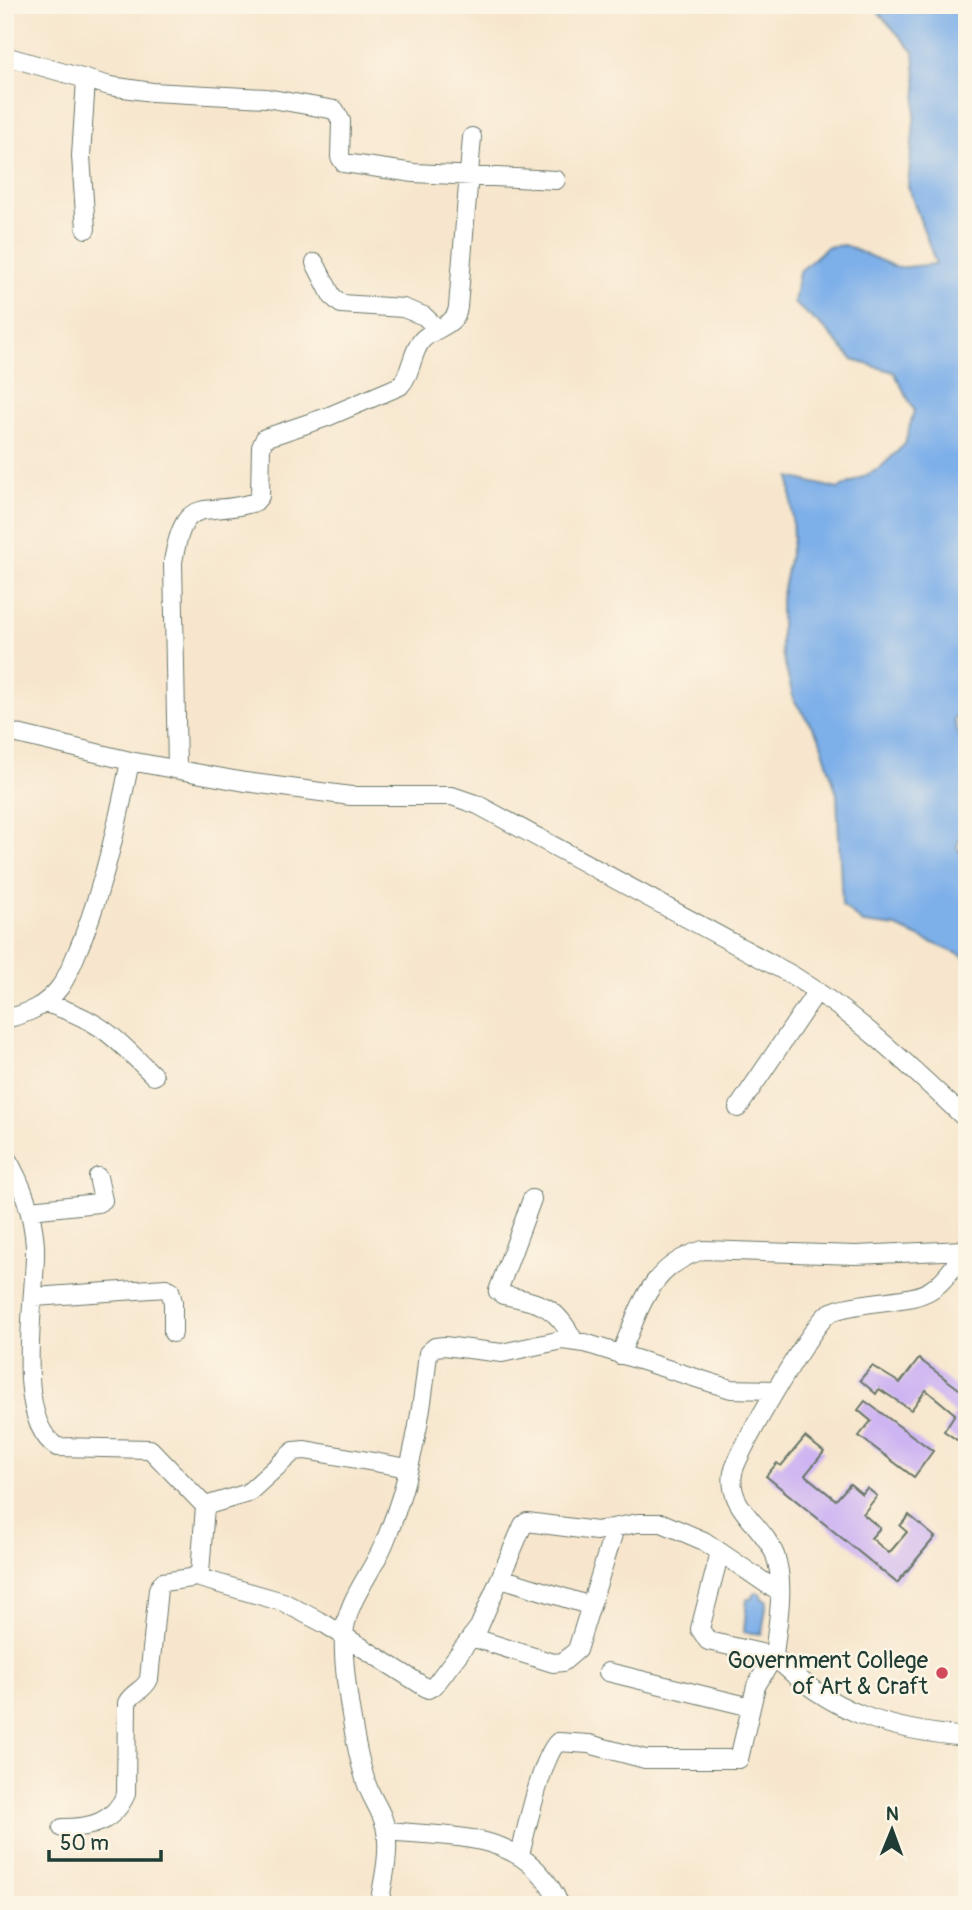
<svg xmlns="http://www.w3.org/2000/svg" width="972" height="1910" font-family="Pangolin,sans-serif">
	<rect width="100%" height="100%" fill="#fcf5e5"/>
	<filter id="ink" filterUnits="userSpaceOnUse"><feTurbulence type="fractalNoise" baseFrequency=".0143" numOctaves="2"/><feDisplacementMap in="SourceGraphic" scale="14" xChannelSelector="R" yChannelSelector="G"/><feConvolveMatrix kernelMatrix="1 2 1 2 8 2 1 2 1" color-interpolation-filters="sRGB"/></filter>
	<filter id="wash" filterUnits="userSpaceOnUse"><feTurbulence type="fractalNoise" baseFrequency=".00686" numOctaves="4" result="noise"/><feDisplacementMap in="SourceGraphic" scale="28" xChannelSelector="R" yChannelSelector="G"/><feGaussianBlur stdDeviation="1.57" result="paint"/><feColorMatrix in="noise" values="0 0 0 0 0 0 0 0 0 0 0 0 0 0 0 0 0 1.4 0 .05"/><feComposite in="paint" operator="in"/></filter>
	<g filter="url(#wash)">
		<rect width="100%" height="100%" fill="#f7e6cd"/>
		<path fill="#7dafe9" stroke="#4e768e" stroke-width="2" d="M877 5H967V701L954 720 967 761V830L963 828 957 847 967 862V960L963 956 896 927 863 923 842 905 837 794 819 737 794 700 781 649V599L793 539 790 477 838 489 879 469 905 444 914 410 894 372 853 360 826 330 794 303 799 272 827 247 844 245 898 268 936 264 908 186 917 89 914 52 877 11Z
			M754 1593H760L762 1599 767 1600 762 1634 744 1632 747 1599H751Z"/>
		<g id="blocks">
			<path fill="#cdb4f2" d="M919 1359 967 1395V1447L944 1431 955 1414 926 1390 911 1410 879 1389 876 1394 860 1380 872 1366 900 1383Z
				M865 1401 933 1451 914 1477 859 1436 871 1421 858 1410Z
				M805 1437 824 1452 805 1475 836 1500 850 1484 862 1494 867 1488 877 1496 863 1514 880 1528 871 1538 889 1553 907 1532 900 1526 909 1515 935 1537 897 1583 766 1476 777 1463 781 1466Z"/>
		</g>
	</g>
	<g filter="url(#ink)">
		<use href="#blocks" fill-opacity="0" stroke="#6b786a" stroke-width="2"/>
		<g fill="none" stroke-linecap="round" stroke-linejoin="round">
			<defs>
				<path id="minor" d="M5 56 110 86 152 92 266 98 335 110 341 121 340 157 344 163 414 173 556 180
					M86 229 81 156 86 80
					M315 263 332 296 341 304 403 308 424 316 438 329
					M5 731 130 761 245 782 351 796H452L478 805 792 975C858 1016 911 1067 967 1120
					M177 769 173 562C185 490 203 519 255 502L260 496 261 447 265 438 327 417 400 386C412 373 411 353 422 340 434 327 456 327 458 307L472 137
					M45 1003C101 1020 113 1036 154 1076
					M5 1019C27 1014 46 1006 60 987 70 973 76 954 83 938 105 880 118 822 130 761
					M738 1108 817 991
					M5 1155C22 1184 33 1212 35 1246 37 1295 11 1418 57 1447L150 1449 205 1506
					M532 1199 498 1291 503 1295C541 1303 556 1305 574 1341
					M30 1210 98 1203 103 1200 98 1177
					M967 1245C934 1305 919 1295 859 1305 849 1307 837 1308 828 1314 811 1327 737 1452 733 1473 727 1509 764 1525 775 1555 786 1586 777 1624 774 1656 830 1713 889 1730 967 1737
					M34 1297 166 1288 170 1290 173 1302V1333
					M620 1355C641 1307 649 1266 703 1250L856 1255 964 1250
					M196 1577 283 1602 325 1624 428 1689 435 1685 479 1627 523 1525 527 1522 596 1531 638 1523H662L704 1541 780 1593
					M501 1578 591 1606
					M471 1637 553 1663 563 1662 577 1650 615 1528
					M608 1672 751 1707
					M62 1828C91 1828 113 1823 126 1794L127 1703C132 1692 144 1691 149 1679L158 1589 163 1582 191 1578 200 1573 205 1506 248 1493 294 1451 305 1450 408 1468
					M387 1831C457 1838 527 1830 560 1905
					M520 1855C526 1831 542 1756 558 1742L589 1744 645 1759H739L756 1686 774 1656 708 1641 700 1629 720 1552
					M379 1905C383 1881 390 1855 386 1831 384 1813 371 1799 366 1782 355 1748 342 1671 344 1635 347 1598 373 1573 386 1539 410 1480 422 1416 428 1353L435 1347 444 1346 502 1353 562 1340 585 1343 731 1389 775 1390"/>
			</defs>
			<use href="#minor" stroke="#6b786a" stroke-width="20"/>
			<use href="#minor" stroke="#fff" stroke-width="18"/>
		</g>
	</g>
	<circle fill="#d1495b" stroke="#fcf5e5" stroke-width="2.5" cx="942" cy="1673" r="7"/>
	<g text-anchor="middle" dominant-baseline="central" stroke-width="5" stroke-linejoin="round" paint-order="stroke">
		<g font-size="23" fill="#1f3d34" stroke="#fcf5e5" text-anchor="end">
			<text x="928" y="1660">Government College<tspan x="928" dy="26">of Art &amp; Craft</tspan></text>
		</g>
	</g>
	<rect width="972" height="1910" fill="none" stroke="#fcf5e5" stroke-width="28"/>
	<g transform="translate(892 1830) rotate(1)" stroke="#fcf5e5" stroke-width="5" paint-order="stroke">
	<path d="M0-5L12 26L0 18L-12 26Z" fill="#1f3d34"/>
	<text y="-10" font-size="19" font-weight="bold" text-anchor="middle" fill="#1f3d34">N</text>
	</g>
	<path d="M49 1850v10h112v-10" fill="none" stroke="#1f3d34" stroke-width="3.5"/>
	<text x="60" y="1850" font-size="21" fill="#1f3d34" stroke="#fcf5e5" stroke-width="5" paint-order="stroke">50 m</text>
</svg>
